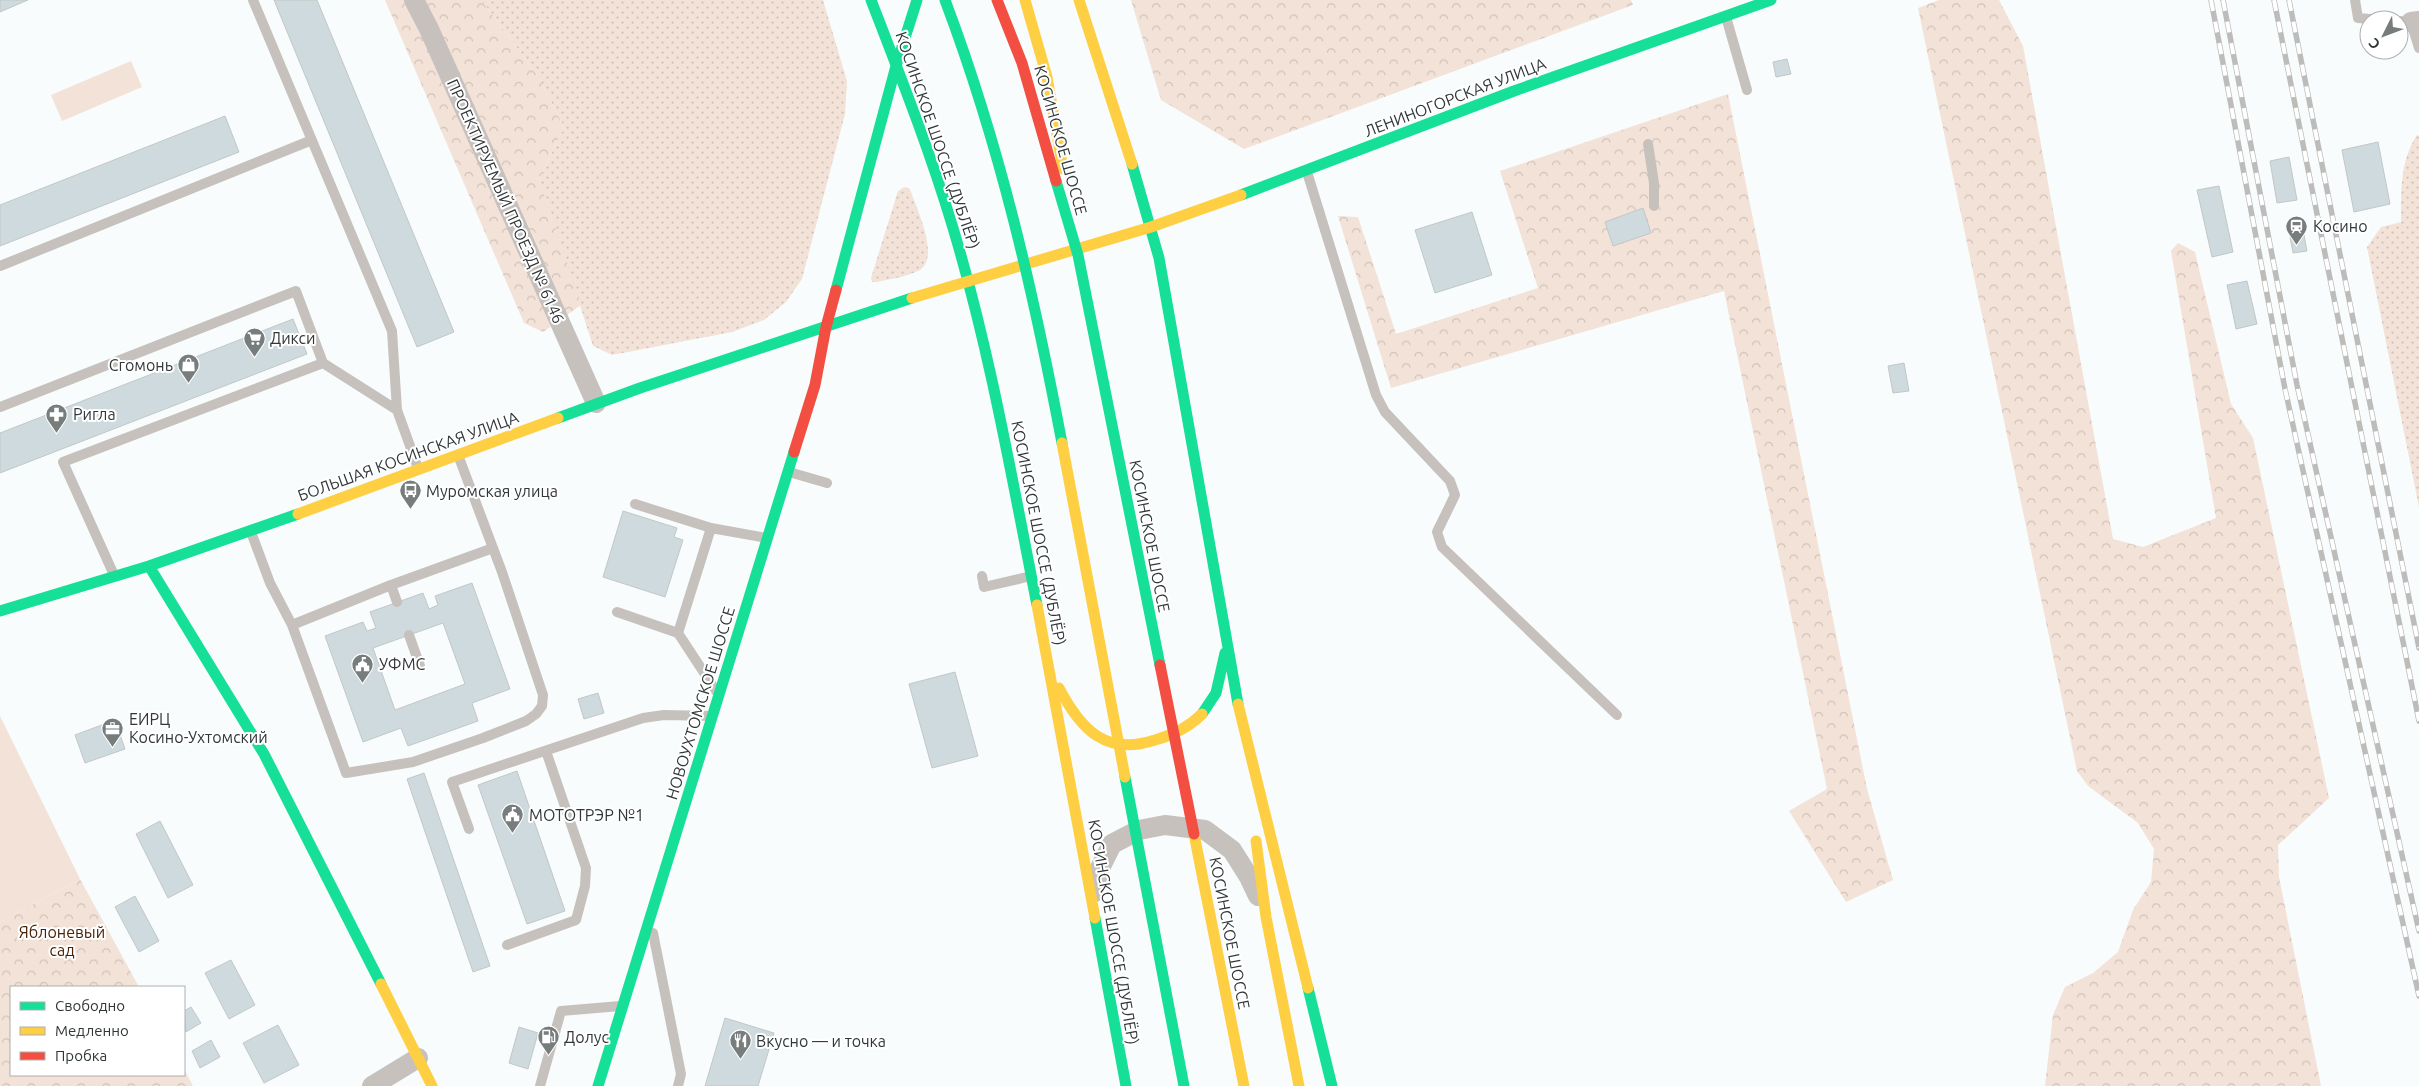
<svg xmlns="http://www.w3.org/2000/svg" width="2419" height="1086" font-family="Ubuntu,sans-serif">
	<defs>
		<pattern id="grass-dots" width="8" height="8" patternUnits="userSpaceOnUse" patternTransform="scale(1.25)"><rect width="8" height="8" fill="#f3e2d7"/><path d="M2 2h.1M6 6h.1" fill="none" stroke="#d1c2b9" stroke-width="1.8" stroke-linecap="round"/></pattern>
		<pattern id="forest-crowns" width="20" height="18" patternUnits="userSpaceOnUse" patternTransform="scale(1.25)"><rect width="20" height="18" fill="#f3e2d7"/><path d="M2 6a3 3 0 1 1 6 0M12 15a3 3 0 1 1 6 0" fill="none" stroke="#d1c2b9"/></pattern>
	</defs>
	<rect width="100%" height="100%" fill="#f8fcfc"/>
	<path fill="url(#grass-dots)" d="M481 0H823L847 81 845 114 802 279 786 302 764 320 732 332 612 355 593 346 539 179 564 127 536 73Z
		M2417 135 2419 136V507L2367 247 2381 227 2401 222C2401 192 2400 160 2417 135Z
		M904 187 910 189C916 208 942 259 918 271 906 277 890 279 877 282H872L871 278 898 191Z"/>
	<path fill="url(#forest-crowns)" d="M385 0H481L536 73 564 127 539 179 581 305 543 332 524 323Z
		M1131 0H1631L1633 5 1244 149 1161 100Z
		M1939 0H1999L2023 46 2113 539 2143 547 2216 518 2171 251 2178 243 2195 252 2231 404 2253 438 2329 798 2278 845 2279 877 2321 1086H2045L2053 1015 2065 987 2093 973 2118 952 2133 910 2151 882 2154 849 2138 823 2088 786 2077 771 1918 8Z
		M1728 94 1867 789 1893 880 1846 902 1789 811 1827 789 1724 291 1391 388 1338 216 1358 217 1396 334 1538 288 1500 171Z
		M80 879 139 987H11V1075H184V1069L193 1086H0V922Z"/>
	<path fill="#f3e2d7" d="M131 61 142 87 62 121 51 95Z
		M0 716 80 879 0 922Z"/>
	<path fill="#cedadd" stroke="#c2c7c7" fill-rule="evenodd" d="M0 0H28L0 12Z
		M274 0H317L454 332 417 347Z
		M1787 59 1791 74 1776 77 1773 62Z
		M225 116 239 152 0 246V205Z
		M2378 142 2390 204 2354 212 2342 150Z
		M2289 157 2297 200 2277 203 2270 161Z
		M2219 186 2233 252 2212 257 2197 190Z
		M1643 208 1651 233 1613 246 1605 222Z
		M1472 212 1492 275 1435 293 1415 230Z
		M2302 224 2307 251 2293 253 2288 226Z
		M2247 281 2257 324 2236 329 2227 285Z
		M293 319 307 354 0 473V433Z
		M1904 363 1909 391 1893 393 1888 366Z
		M623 511 677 528 674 537 683 540 665 597 603 577Z
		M472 583 510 689 472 703 478 721 408 746 401 728 363 742 325 636 363 622 367 631 376 628 370 612 423 593 429 609 438 605 435 596ZM443 623 465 684 395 710 373 648Z
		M955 672 978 756 932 768 909 684Z
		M598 693 604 713 584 719 578 699Z
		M115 720 125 749 85 763 75 735Z
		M517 771 565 911 527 924 478 785Z
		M424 773 490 966 473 972 407 779Z
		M160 821 193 885 168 898 136 834Z
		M135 896 159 941 139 952 115 907Z
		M231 960 255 1005 229 1019 205 973Z
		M191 1007 201 1023 186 1032 184 1011Z
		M725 1018 774 1033 758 1086H705Z
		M278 1025 299 1065 264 1083 243 1043Z
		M519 1027 538 1033 528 1069 509 1063Z
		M211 1040 220 1057 200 1068 192 1051Z"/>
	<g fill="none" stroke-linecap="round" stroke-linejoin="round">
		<path stroke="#c7c1be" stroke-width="10" d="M253 0 392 331 397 410
			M2355 0 2358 18 2382 20
			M1726 17 1747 90
			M2399 21 2411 22 2419 48
			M1648 144 1654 183V206
			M1307 172 1376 395 1385 412 1450 481 1455 495 1437 532 1442 547 1617 715
			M0 266 312 140
			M0 407 296 291 323 363 397 410 418 468
			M789 472 827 483
			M635 504 711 528 767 538
			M251 532 270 583 292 625 346 773 413 762 483 738 526 721 536 714 542 706 543 695 502 572 458 455
			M114 575 63 462 323 363
			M982 576 984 587 1031 576
			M391 585 397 602
			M617 612 678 633 716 691
			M292 625 391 585 493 548
			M678 633 711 528
			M409 635 420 666
			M469 829 452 782 643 718 664 715 711 716
			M653 933 681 1074 678 1086
			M507 945 576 920 585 886 586 868 546 751
			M540 1086 561 1011 620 1006"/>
		<path stroke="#c7c1be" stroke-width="20" d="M414 0 429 29 596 403
			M2411 22 2419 21
			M1095 892 1098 872 1112 844 1139 830 1165 825 1205 830 1232 850 1249 877 1258 896
			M372 1086 418 1058"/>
		<path stroke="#16e098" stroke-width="11" d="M871 0C900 75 930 151 953 228 990 351 1012 479 1037 605
			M1132 164 1159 258 1238 704
			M1241 195 1514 91 1771 0
			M836 290 896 66 917 0
			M558 418 640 388 912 298
			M149 566 264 754 381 984
			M0 611 149 566 298 514
			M1202 714 1216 693 1225 653
			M1095 918 1126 1086
			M1308 988 1332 1086
			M598 1086 794 452"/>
		<path stroke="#ffcf43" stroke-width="11" d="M1079 0 1132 164
			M912 298 1151 227 1241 195
			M298 514 558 418
			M1037 605 1095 918
			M1059 688C1081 730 1106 756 1155 740 1173 735 1189 727 1202 714
			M1238 704 1308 988
			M1256 841 1266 917 1299 1086
			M381 984 432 1086"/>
		<path stroke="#f24e42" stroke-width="11" d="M794 452 815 385 826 327 836 290"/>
		<defs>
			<path id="rail" d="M2211 0 2285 389 2419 996
				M2223 0 2297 385 2419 931
				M2274 0 2419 721
				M2289 0 2419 648"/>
		</defs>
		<use href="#rail" stroke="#bcbcbb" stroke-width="5.5"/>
		<use href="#rail" stroke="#fff" stroke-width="4" stroke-dasharray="11" stroke-linecap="butt"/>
		<path stroke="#16e098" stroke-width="11" d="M945 0C1000 146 1033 290 1062 443
			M1056 181 1078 255 1160 665
			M1125 777 1184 1086"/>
		<path stroke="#ffcf43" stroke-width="11" d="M1025 0 1047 77 1063 169
			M1062 443 1125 777
			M1194 834 1244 1086"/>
		<path stroke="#f24e42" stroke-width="11" d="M997 0 1022 63 1056 181
			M1160 665 1194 834"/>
	</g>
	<defs>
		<symbol id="station-pin" viewBox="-11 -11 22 30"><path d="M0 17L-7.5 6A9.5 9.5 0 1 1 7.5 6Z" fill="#777c7d" stroke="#fff"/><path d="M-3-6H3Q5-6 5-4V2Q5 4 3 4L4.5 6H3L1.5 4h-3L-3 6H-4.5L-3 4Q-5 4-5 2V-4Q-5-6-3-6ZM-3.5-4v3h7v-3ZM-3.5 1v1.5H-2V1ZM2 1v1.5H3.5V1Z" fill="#fff"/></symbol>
		<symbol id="supermarket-pin" viewBox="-11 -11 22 30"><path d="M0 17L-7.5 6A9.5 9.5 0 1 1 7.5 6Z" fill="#777c7d" stroke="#fff"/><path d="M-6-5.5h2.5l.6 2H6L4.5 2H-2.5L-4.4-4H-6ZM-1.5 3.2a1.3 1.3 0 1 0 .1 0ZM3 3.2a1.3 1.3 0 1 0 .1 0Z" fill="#fff"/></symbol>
		<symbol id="shop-pin" viewBox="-11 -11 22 30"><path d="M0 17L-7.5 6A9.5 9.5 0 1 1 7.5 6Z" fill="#777c7d" stroke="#fff"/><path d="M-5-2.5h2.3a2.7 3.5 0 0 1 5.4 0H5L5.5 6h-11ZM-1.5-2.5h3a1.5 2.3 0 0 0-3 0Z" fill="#fff"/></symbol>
		<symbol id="pharmacy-pin" viewBox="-11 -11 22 30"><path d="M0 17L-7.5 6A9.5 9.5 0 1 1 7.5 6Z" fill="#777c7d" stroke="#fff"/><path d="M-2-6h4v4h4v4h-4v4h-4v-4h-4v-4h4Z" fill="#fff"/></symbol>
		<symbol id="bus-pin" viewBox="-11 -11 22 30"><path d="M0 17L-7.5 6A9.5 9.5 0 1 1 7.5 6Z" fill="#777c7d" stroke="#fff"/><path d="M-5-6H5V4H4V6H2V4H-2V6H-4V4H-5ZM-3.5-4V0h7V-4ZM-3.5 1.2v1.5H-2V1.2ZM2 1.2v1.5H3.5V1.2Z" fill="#fff"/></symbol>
		<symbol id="civic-pin" viewBox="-11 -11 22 30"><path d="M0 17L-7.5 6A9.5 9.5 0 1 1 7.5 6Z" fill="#777c7d" stroke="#fff"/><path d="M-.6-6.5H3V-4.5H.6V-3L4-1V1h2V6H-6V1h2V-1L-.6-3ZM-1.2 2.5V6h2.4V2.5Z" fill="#fff"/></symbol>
		<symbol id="office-pin" viewBox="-11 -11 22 30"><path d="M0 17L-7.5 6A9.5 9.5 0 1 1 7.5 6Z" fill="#777c7d" stroke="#fff"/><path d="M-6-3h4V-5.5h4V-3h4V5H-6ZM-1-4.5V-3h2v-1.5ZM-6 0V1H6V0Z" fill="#fff"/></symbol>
		<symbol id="fuel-pin" viewBox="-11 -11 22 30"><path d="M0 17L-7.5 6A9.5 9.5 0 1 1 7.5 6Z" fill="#777c7d" stroke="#fff"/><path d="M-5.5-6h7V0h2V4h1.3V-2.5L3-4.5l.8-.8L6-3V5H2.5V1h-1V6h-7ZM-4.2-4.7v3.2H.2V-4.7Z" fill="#fff"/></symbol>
		<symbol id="restaurant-pin" viewBox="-11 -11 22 30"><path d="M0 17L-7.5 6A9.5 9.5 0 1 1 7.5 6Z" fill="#777c7d" stroke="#fff"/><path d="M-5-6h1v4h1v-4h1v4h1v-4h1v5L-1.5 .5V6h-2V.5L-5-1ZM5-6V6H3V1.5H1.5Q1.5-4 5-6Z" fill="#fff"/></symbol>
	</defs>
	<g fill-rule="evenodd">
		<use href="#station-pin" x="2284" y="214" width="25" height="34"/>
		<use href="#supermarket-pin" x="242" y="326" width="25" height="34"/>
		<use href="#shop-pin" x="176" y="352" width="25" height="34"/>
		<use href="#pharmacy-pin" x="44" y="402" width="25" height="34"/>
		<use href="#bus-pin" x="398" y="478" width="25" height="34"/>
		<use href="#civic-pin" x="350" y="652" width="25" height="34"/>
		<use href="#office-pin" x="100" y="716" width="25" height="34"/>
		<use href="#civic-pin" x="500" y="802" width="25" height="34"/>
		<use href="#fuel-pin" x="536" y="1024" width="25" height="34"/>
		<use href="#restaurant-pin" x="728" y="1028" width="25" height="34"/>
	</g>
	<g text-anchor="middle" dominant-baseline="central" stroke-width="4" stroke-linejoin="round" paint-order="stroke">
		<g font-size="16" fill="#313739" stroke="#fff">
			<text transform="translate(1455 97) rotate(-21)">ЛЕНИНОГОРСКАЯ УЛИЦА</text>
			<text transform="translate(938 140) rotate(71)">КОСИНСКОЕ ШОССЕ (ДУБЛЁР)</text>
			<text transform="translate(1061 140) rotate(74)">КОСИНСКОЕ ШОССЕ</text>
			<text transform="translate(506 201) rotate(66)">ПРОЕКТИРУЕМЫЙ ПРОЕЗД № 6146</text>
			<text transform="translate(408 456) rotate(-20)">БОЛЬШАЯ КОСИНСКАЯ УЛИЦА</text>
			<text transform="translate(1039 533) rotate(79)">КОСИНСКОЕ ШОССЕ (ДУБЛЁР)</text>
			<text transform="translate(1150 536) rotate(79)">КОСИНСКОЕ ШОССЕ</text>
			<text transform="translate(700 703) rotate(-73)">НОВОУХТОМСКОЕ ШОССЕ</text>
			<text transform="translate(1114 932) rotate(80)">КОСИНСКОЕ ШОССЕ (ДУБЛЁР)</text>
			<text transform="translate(1230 933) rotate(79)">КОСИНСКОЕ ШОССЕ</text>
		</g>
		<g font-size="16" fill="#313739" stroke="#fff" text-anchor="start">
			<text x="2313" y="226">Косино</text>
			<text x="270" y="338">Дикси</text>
			<text x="173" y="365" text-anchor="end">Сгомонь</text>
			<text x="73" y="414">Ригла</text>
			<text x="426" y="491">Муромская улица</text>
			<text x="379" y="664">УФМС</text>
			<text x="129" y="719">ЕИРЦ<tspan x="129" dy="18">Косино-Ухтомский</tspan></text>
			<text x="529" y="815">МОТОТРЭР №1</text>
			<text x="564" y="1037">Долус</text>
			<text x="756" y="1041">Вкусно — и точка</text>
		</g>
		<g font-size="16" fill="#492306" stroke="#fff">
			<text x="62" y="932">Яблоневый<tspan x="62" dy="18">сад</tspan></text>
		</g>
	</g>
	<rect x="10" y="986" width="175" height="90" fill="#ffffff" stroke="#adafb0"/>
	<rect x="20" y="1002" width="25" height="8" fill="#16e098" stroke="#adafb0"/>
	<text x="55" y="1011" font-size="15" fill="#313739">Свободно</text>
	<rect x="20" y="1027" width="25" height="8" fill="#ffcf43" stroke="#adafb0"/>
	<text x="55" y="1036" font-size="15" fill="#313739">Медленно</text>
	<rect x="20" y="1052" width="25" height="8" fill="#f24e42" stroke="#adafb0"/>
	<text x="55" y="1061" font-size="15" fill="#313739">Пробка</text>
	<g transform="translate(2384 35) rotate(228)"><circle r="24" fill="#ffffff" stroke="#adafb0"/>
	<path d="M0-4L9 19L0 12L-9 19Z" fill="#777c7d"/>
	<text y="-8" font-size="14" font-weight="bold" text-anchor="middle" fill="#313739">С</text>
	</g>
</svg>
